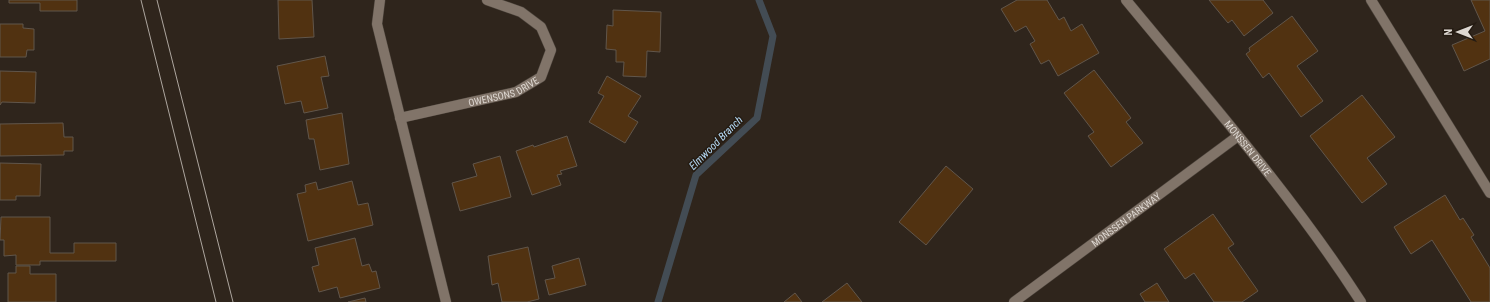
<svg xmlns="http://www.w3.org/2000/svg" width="1490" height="302" font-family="'Roboto Condensed',sans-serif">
	<rect width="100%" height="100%" fill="#2f251c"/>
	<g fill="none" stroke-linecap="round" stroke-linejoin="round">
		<path stroke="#434c54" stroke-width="7" d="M658 302 696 175 757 118 773 36 759 0"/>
	</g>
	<path fill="#513211" stroke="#61564b" d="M9 0H77V11H40V3H9Z
		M278 0H312L314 37 279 39Z
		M1017 0H1047L1059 20 1064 17 1071 31 1082 24 1099 53 1058 76 1049 60 1041 64 1030 44 1035 41 1026 26 1015 32 1001 9Z
		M1209 0H1263L1273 13 1244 36 1232 20 1228 23Z
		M1471 0H1490V59L1464 71 1452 45 1485 31Z
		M613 10 661 12 660 52 647 51 646 77 623 76 624 62H616V50L606 49 607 25 613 26Z
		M1292 16 1318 51 1297 66 1323 101 1301 117 1269 73 1263 78 1246 54 1250 51 1249 48Z
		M0 24H23V28L34 29V50H27L26 57H0Z
		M325 56 329 76 321 77 328 108 304 113 301 101 285 104 277 66Z
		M1094 70 1131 118 1126 122 1143 143 1111 167 1088 136 1094 132 1064 93Z
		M0 71 36 72 35 103 2 102 0 105Z
		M607 76 641 96 628 116 638 122 625 143 589 122 604 96 598 93Z
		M1362 95 1395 137 1367 158 1387 184 1362 203 1310 136Z
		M342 113 349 164 320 170 314 139H309L306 120Z
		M63 123 64 137H73V151H64V155L0 156V124Z
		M567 136 577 166 560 171 562 174 557 175 561 185 532 195 516 151 533 145 534 147Z
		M500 156 511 197 460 211 452 183 477 176 473 164Z
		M0 163 41 164 40 196H16V200H0Z
		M946 166 973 189 926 245 899 222Z
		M352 181 358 205 368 203 373 225 308 241 297 194 306 192 305 185 316 182 318 190Z
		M1445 195 1460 220 1463 218 1474 235 1471 237 1490 268V302H1471L1432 240 1411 254 1394 227Z
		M1213 214 1234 244 1228 248 1258 291 1242 302H1214L1194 273 1185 279 1164 249Z
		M1 217H50V253H74V243H116V261H40V265H16V255L4 256V240H0Z
		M355 238 362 266 369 264 372 272 376 271 380 288 340 298 337 287 319 292 312 267 319 265 315 248Z
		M528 247 539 299 527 302H502L498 283 492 285 488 256Z
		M579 258 586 285 549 295 545 280 555 278 552 266Z
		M16 266H30V274H56V302H8V273H16Z
		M847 283 862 302H822Z
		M1157 283 1169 302H1145L1140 294Z
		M795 293 802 302H784Z
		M365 298 366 302H348Z"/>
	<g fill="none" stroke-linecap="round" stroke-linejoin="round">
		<defs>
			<g id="minor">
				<path d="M380 0 377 24 446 302"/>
				<path id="s1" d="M1126 0C1206 97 1293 196 1361 302"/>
				<path d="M1371 0 1490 193"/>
				<path id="s2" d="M400 118 516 92 541 77 551 50 541 27 521 12 487 0"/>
				<path id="s3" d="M1014 302 1238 136"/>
			</g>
		</defs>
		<use href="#minor" stroke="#4b433b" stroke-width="11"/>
		<use href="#minor" stroke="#817469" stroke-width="10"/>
		<path stroke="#ada69f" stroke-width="1" d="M141 0 216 302
			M157 0 233 302"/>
	</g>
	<g text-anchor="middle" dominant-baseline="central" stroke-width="3" stroke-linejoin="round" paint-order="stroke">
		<g font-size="10" fill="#ded8d2" stroke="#251c13">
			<text stroke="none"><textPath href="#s2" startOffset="107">OWENSONS DRIVE</textPath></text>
			<text stroke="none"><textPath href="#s1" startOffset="192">MONSSEN DRIVE</textPath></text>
			<text stroke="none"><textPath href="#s3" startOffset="139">MONSSEN PARKWAY</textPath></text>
		</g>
		<g font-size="11" font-style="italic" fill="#b7dcf8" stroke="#251c13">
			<text transform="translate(716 143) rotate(-45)">Elmwood Branch</text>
		</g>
	</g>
	<g transform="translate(1458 32) rotate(270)" stroke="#251c13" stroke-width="3" paint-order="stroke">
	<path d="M0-3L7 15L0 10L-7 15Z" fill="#ded8d2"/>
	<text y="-6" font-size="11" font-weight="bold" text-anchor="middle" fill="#ded8d2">N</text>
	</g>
</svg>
